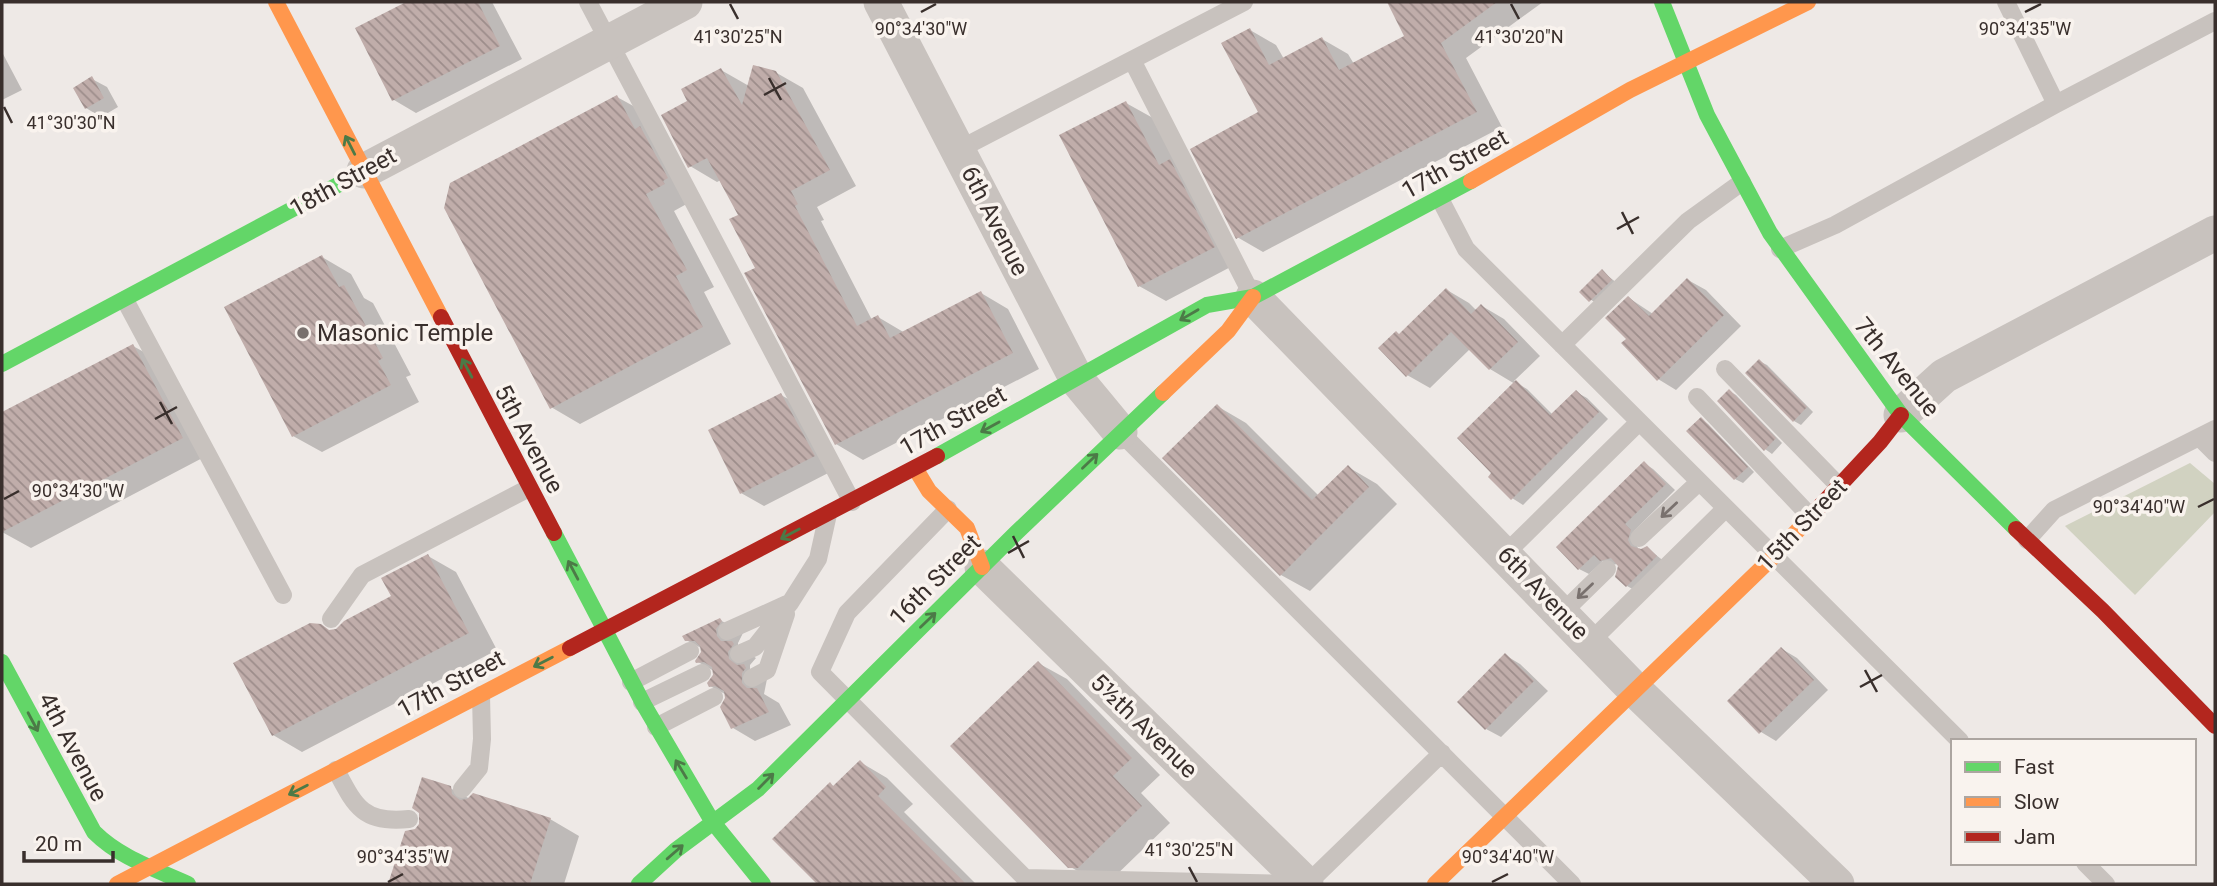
<svg xmlns="http://www.w3.org/2000/svg" width="2217" height="886" font-family="Roboto,sans-serif">
	<defs>
		<pattern id="building-back-hatch" width="6" height="6" patternUnits="userSpaceOnUse" patternTransform="scale(1.75)"><rect width="6" height="6" fill="#c0adaa"/><path d="M-1 5l2 2M0 0l6 6M5-1l2 2" fill="none" stroke="#9d8d8b"/></pattern>
	</defs>
	<rect width="100%" height="100%" fill="#eee9e6"/>
	<path fill="#d1d2c1" d="M2190 463 2215 484V512L2135 595 2065 526Z"/>
	<path fill="#0003" d="M410 2H492L522 59 416 113 394 100 357 29Z
		M1394 2H1543L1466 58 1502 127 1263 252 1237 237 1260 113 1250 30 1276 45 1284 59 1322 39 1348 54 1354 64 1406 36 1390 4Z
		M2 52 22 90 2 100Z
		M721 70 749 86 775 72 803 88 856 186 817 207 824 220 821 221 872 320 878 317 905 333 981 293 1008 309 1039 369 863 460 836 444 757 268 740 216 721 180 717 182 690 166 689 102Z
		M92 79 107 87 118 107 101 117 86 108Z
		M617 97 646 113 692 201 674 211 714 287 704 292 731 344 580 424 551 407Z
		M1126 103 1153 118 1240 262 1166 301 1139 286Z
		M322 257 351 274 364 298 373 303 411 375 406 377 419 402 322 452 293 436Z
		M1602 271 1618 284 1598 305 1581 292Z
		M1688 280 1706 290 1741 326 1676 390 1658 379 1628 339 1629 298 1653 314Z
		M1447 290 1469 303 1477 311 1482 306 1504 319 1540 356 1514 381 1527 389 1553 415 1576 392 1587 398 1608 419 1523 505 1512 498 1515 384 1490 369 1470 349 1430 388 1407 375 1400 335Z
		M133 346 162 362 210 454 31 548 2 532V414Z
		M1759 361 1767 365 1813 412 1801 425 1794 421Z
		M1729 391 1736 395 1782 443 1772 454 1765 449Z
		M781 395 804 408 836 469 764 506 741 493Z
		M1217 406 1246 423 1319 496 1348 467 1377 484 1397 504 1310 591 1281 575Z
		M1701 419 1708 424 1754 472 1743 483 1735 479 1689 431Z
		M1644 463 1653 469 1675 490 1634 531 1640 537 1637 546 1639 550 1647 548 1665 562 1636 591 1627 586 1618 564 1611 565 1603 561 1589 574 1579 569Z
		M428 556 456 572 497 650 302 752 273 735 331 632 337 631 394 597Z
		M720 620 743 633 738 643V647L756 658 750 665V670L767 679 764 694 779 703 791 725 755 741 733 728 725 694 710 686 714 671 698 662 703 649 686 640Z
		M1782 649 1797 658 1828 690 1776 741 1761 732Z
		M1505 655 1520 664 1548 691 1501 737 1486 729Z
		M1038 663 1067 679 1160 775 1141 793 1170 823 1108 883H1098L1069 866Z
		M860 762 887 778 913 804 904 812 976 884H819L774 839 830 784 835 787Z
		M450 788 470 799 550 819 579 836 564 884H390L406 832 415 830Z"/>
	<path fill="url(#building-back-hatch)" d="M406 2H478L500 46 392 101 355 28Z
		M1387 2H1497L1441 43 1477 112 1236 239 1190 149 1258 112 1221 43 1250 28 1269 65 1322 37 1339 70 1404 36Z
		M753 65 776 71 830 170 791 191 798 204 795 206 857 326 878 315 890 338 981 291 1013 353 835 445 744 273 755 268 729 219 738 215 707 158 688 168 661 115 687 101 681 89 721 68 742 105Z
		M92 76 104 98 85 109 73 88Z
		M617 95 635 129 640 126 668 178 663 181 665 184 646 194 687 270 676 276 703 327 550 409 444 208 450 183Z
		M1126 101 1159 165 1170 159 1215 247 1138 287 1059 135Z
		M322 255 339 287 344 285 383 358 378 361 391 385 292 437 224 307Z
		M1602 269 1612 280 1589 302 1579 292Z
		M1687 278 1724 315 1657 381 1621 343 1626 339 1605 318 1628 296 1649 316Z
		M1446 288 1471 314 1481 304 1518 342 1489 370 1451 332 1406 377 1378 348 1396 331 1399 334Z
		M133 344 183 438 2 532V412Z
		M1759 359 1807 407 1793 422 1745 373Z
		M1516 380 1550 415 1576 390 1599 412 1511 500 1488 477 1491 473 1457 438Z
		M1729 389 1776 438 1764 451 1717 401Z
		M781 393 815 456 740 494 708 430Z
		M1217 404 1312 500 1348 465 1369 487 1280 576 1162 458Z
		M1701 417 1748 467 1734 480 1686 431Z
		M1644 461 1666 484 1625 524 1631 530 1628 540 1631 546 1641 549 1647 546 1657 556 1626 587 1615 577 1618 566 1611 558 1600 561 1594 555 1578 570 1556 547Z
		M428 554 469 633 272 736 233 663 310 623 321 624 329 630 336 629 344 621 391 596 381 578Z
		M720 618 722 621 716 629 717 636 721 641H732L734 644 728 652 729 659 737 665 744 664 746 668 742 673V683L747 688H757L769 712 731 729 720 707 725 698 724 691 715 686 709 687 707 683 713 675 712 667 704 662 696 663 695 661 701 652 700 646 695 641H685L682 636Z
		M1781 647 1814 680 1759 734 1727 701Z
		M1505 653 1534 681 1485 730 1457 702Z
		M1038 661 1132 758 1113 776 1142 806 1078 868H1068L950 746Z
		M860 760 886 787 878 796 966 884H817L772 839 830 782 833 786Z
		M422 777 451 786 452 794 460 800 467 799 473 793 551 818 530 884H388L405 831 415 829 419 824V813L412 808Z"/>
	<g fill="none" stroke-linecap="round" stroke-linejoin="round">
		<path stroke="#c8c2be" stroke-width="18" d="M588 2 852 502
			M2006 2 2056 104
			M1132 60 1253 297
			M958 150 1244 2
			M1440 199 1466 249 1960 741
			M1780 249 1835 225 2056 104 2215 21
			M125 300 283 595
			M1562 345 1688 221 1742 182
			M1725 369 1839 486
			M1697 397 1810 516
			M1120 432 1572 884
			M2199 437 2215 453
			M948 509 847 613 820 672 1031 884
			M1639 538 1699 482
			M2027 540 2054 510 2215 429
			M1505 554 1639 422
			M1562 613 1607 569
			M331 619 362 575 529 488
			M727 631 787 604
			M1590 642 1726 508
			M739 654 755 647 790 603 818 559 828 514
			M752 678 767 670 786 614
			M631 682 690 651
			M642 702 702 673
			M656 727 714 697
			M336 770C355 806 363 824 409 819
			M462 789 479 768 482 739 481 695
			M2085 863 2106 884
			M1025 878 1289 884
			M1307 884 1442 753"/>
		<path stroke="#c8c2be" stroke-width="35" d="M881 2 1077 380 1120 432
			M364 171 685 2
			M1253 297 1636 691 1837 884
			M1901 415 1944 376 2215 233
			M982 567 1306 884"/>
		<path stroke="#63d668" stroke-width="16" d="M1662 2 1707 115 1770 233 1901 415 2016 529
			M2 364 364 171
			M937 456 1207 305 1253 297 1471 181
			M554 533 644 705 712 821 763 884
			M2 662 94 832C120 858 155 869 188 884
			M639 884 676 850 758 789 1016 533 1163 393"/>
		<path stroke="#ff974d" stroke-width="16" d="M276 2 441 317
			M1471 181 1630 90 1808 2
			M1163 393 1228 331 1253 297
			M915 468 929 491 967 528 982 567
			M117 884 570 648
			M1435 884 1773 557 1812 515"/>
		<path stroke="#b3261e" stroke-width="16" d="M441 317 554 533
			M1812 515 1880 442 1901 415
			M2016 529 2103 611 2215 726
			M570 648 937 456"/>
	</g>
	<defs><path id="oneway-shaft" d="M-6 0H5M1.5-3L5.5 0L1.5 3" fill="none" stroke-width="1.6" stroke-linecap="round" stroke-linejoin="round" transform="scale(1.75)"/></defs>
	<g stroke="#4c7a47">
		<use href="#oneway-shaft" transform="translate(350 145) rotate(-117)"/>
		<use href="#oneway-shaft" transform="translate(1189 315) rotate(150)"/>
		<use href="#oneway-shaft" transform="translate(467 368) rotate(-118)"/>
		<use href="#oneway-shaft" transform="translate(990 427) rotate(151)"/>
		<use href="#oneway-shaft" transform="translate(1090 461) rotate(-44)"/>
		<use href="#oneway-shaft" transform="translate(790 534) rotate(152)"/>
		<use href="#oneway-shaft" transform="translate(573 570) rotate(-118)"/>
		<use href="#oneway-shaft" transform="translate(928 620) rotate(-44)"/>
		<use href="#oneway-shaft" transform="translate(543 662) rotate(153)"/>
		<use href="#oneway-shaft" transform="translate(33 722) rotate(62)"/>
		<use href="#oneway-shaft" transform="translate(681 769) rotate(-121)"/>
		<use href="#oneway-shaft" transform="translate(766 781) rotate(-45)"/>
		<use href="#oneway-shaft" transform="translate(298 790) rotate(153)"/>
		<use href="#oneway-shaft" transform="translate(675 852) rotate(-41)"/>
	</g>
	<g stroke="#79716e">
		<use href="#oneway-shaft" transform="translate(1669 510) rotate(137)"/>
		<use href="#oneway-shaft" transform="translate(1585 591) rotate(136)"/>
	</g>
	<path fill="none" stroke="#392f2c" stroke-width="2.5" d="M730 4 738 19M1511 4 1519 19M921 12 936 4M2025 12 2041 4M769 78 781 100M764 95 786 83M4 107 12 123M1622 212 1633 234M1617 229 1639 217M160 402 172 424M155 419 177 407M4 499 19 491M2198 507 2214 499M1013 536 1024 558M1008 553 1029 541M1865 670 1877 692M1860 687 1882 675M1189 867 1197 882M388 882 403 874M1492 882 1508 874"/>
	<circle fill="#78706d" stroke="#f9f3ee" stroke-width="2.5" cx="303" cy="333" r="7"/>
	<g text-anchor="middle" dominant-baseline="central" stroke-width="7" stroke-linejoin="round" paint-order="stroke">
		<g font-size="24" fill="#392f2c" stroke="#f9f3ee">
			<text transform="translate(1455 164) rotate(-29)">17th Street</text>
			<text transform="translate(343 182) rotate(-29)">18th Street</text>
			<text transform="translate(995 221) rotate(63)">6th Avenue</text>
			<text transform="translate(1897 367) rotate(51)">7th Avenue</text>
			<text transform="translate(953 421) rotate(-29)">17th Street</text>
			<text transform="translate(529 439) rotate(62)">5th Avenue</text>
			<text transform="translate(1802 525) rotate(-46)">15th Street</text>
			<text transform="translate(935 580) rotate(-45)">16th Street</text>
			<text transform="translate(1543 593) rotate(46)">6th Avenue</text>
			<text transform="translate(451 684) rotate(-28)">17th Street</text>
			<text transform="translate(1144 726) rotate(44)">5½th Avenue</text>
			<text transform="translate(73 747) rotate(62)">4th Avenue</text>
		</g>
		<g font-size="24" fill="#392f2c" stroke="#f9f3ee" text-anchor="start">
			<text x="317" y="333">Masonic Temple</text>
		</g>
	</g>
	<g font-size="18" text-anchor="middle" fill="#392f2c" stroke="#f9f3ee" stroke-width="7" stroke-linejoin="round" paint-order="stroke">
		<text x="921" y="35">90°34'30"W</text>
		<text x="2025" y="35">90°34'35"W</text>
		<text x="738" y="43">41°30'25"N</text>
		<text x="1519" y="43">41°30'20"N</text>
		<text x="71" y="129">41°30'30"N</text>
		<text x="78" y="497">90°34'30"W</text>
		<text x="2139" y="513">90°34'40"W</text>
		<text x="1189" y="856">41°30'25"N</text>
		<text x="403" y="863">90°34'35"W</text>
		<text x="1508" y="863">90°34'40"W</text>
	</g>
	<rect width="2217" height="886" fill="none" stroke="#392f2c" stroke-width="7"/>
	<rect x="1951" y="739" width="245" height="126" fill="#f9f3ee" stroke="#aca5a0" stroke-width="2"/>
	<rect x="1965" y="762" width="35" height="10" fill="#63d668" stroke="#aca5a0" stroke-width="2"/>
	<text x="2014" y="774" font-size="21" fill="#392f2c">Fast</text>
	<rect x="1965" y="797" width="35" height="10" fill="#ff974d" stroke="#aca5a0" stroke-width="2"/>
	<text x="2014" y="809" font-size="21" fill="#392f2c">Slow</text>
	<rect x="1965" y="832" width="35" height="10" fill="#b3261e" stroke="#aca5a0" stroke-width="2"/>
	<text x="2014" y="844" font-size="21" fill="#392f2c">Jam</text>
	<path d="M24 851v10h89v-10" fill="none" stroke="#392f2c" stroke-width="3.5"/>
	<text x="35" y="851" font-size="21" fill="#392f2c" stroke="#f9f3ee" stroke-width="5" paint-order="stroke">20 m</text>
</svg>
